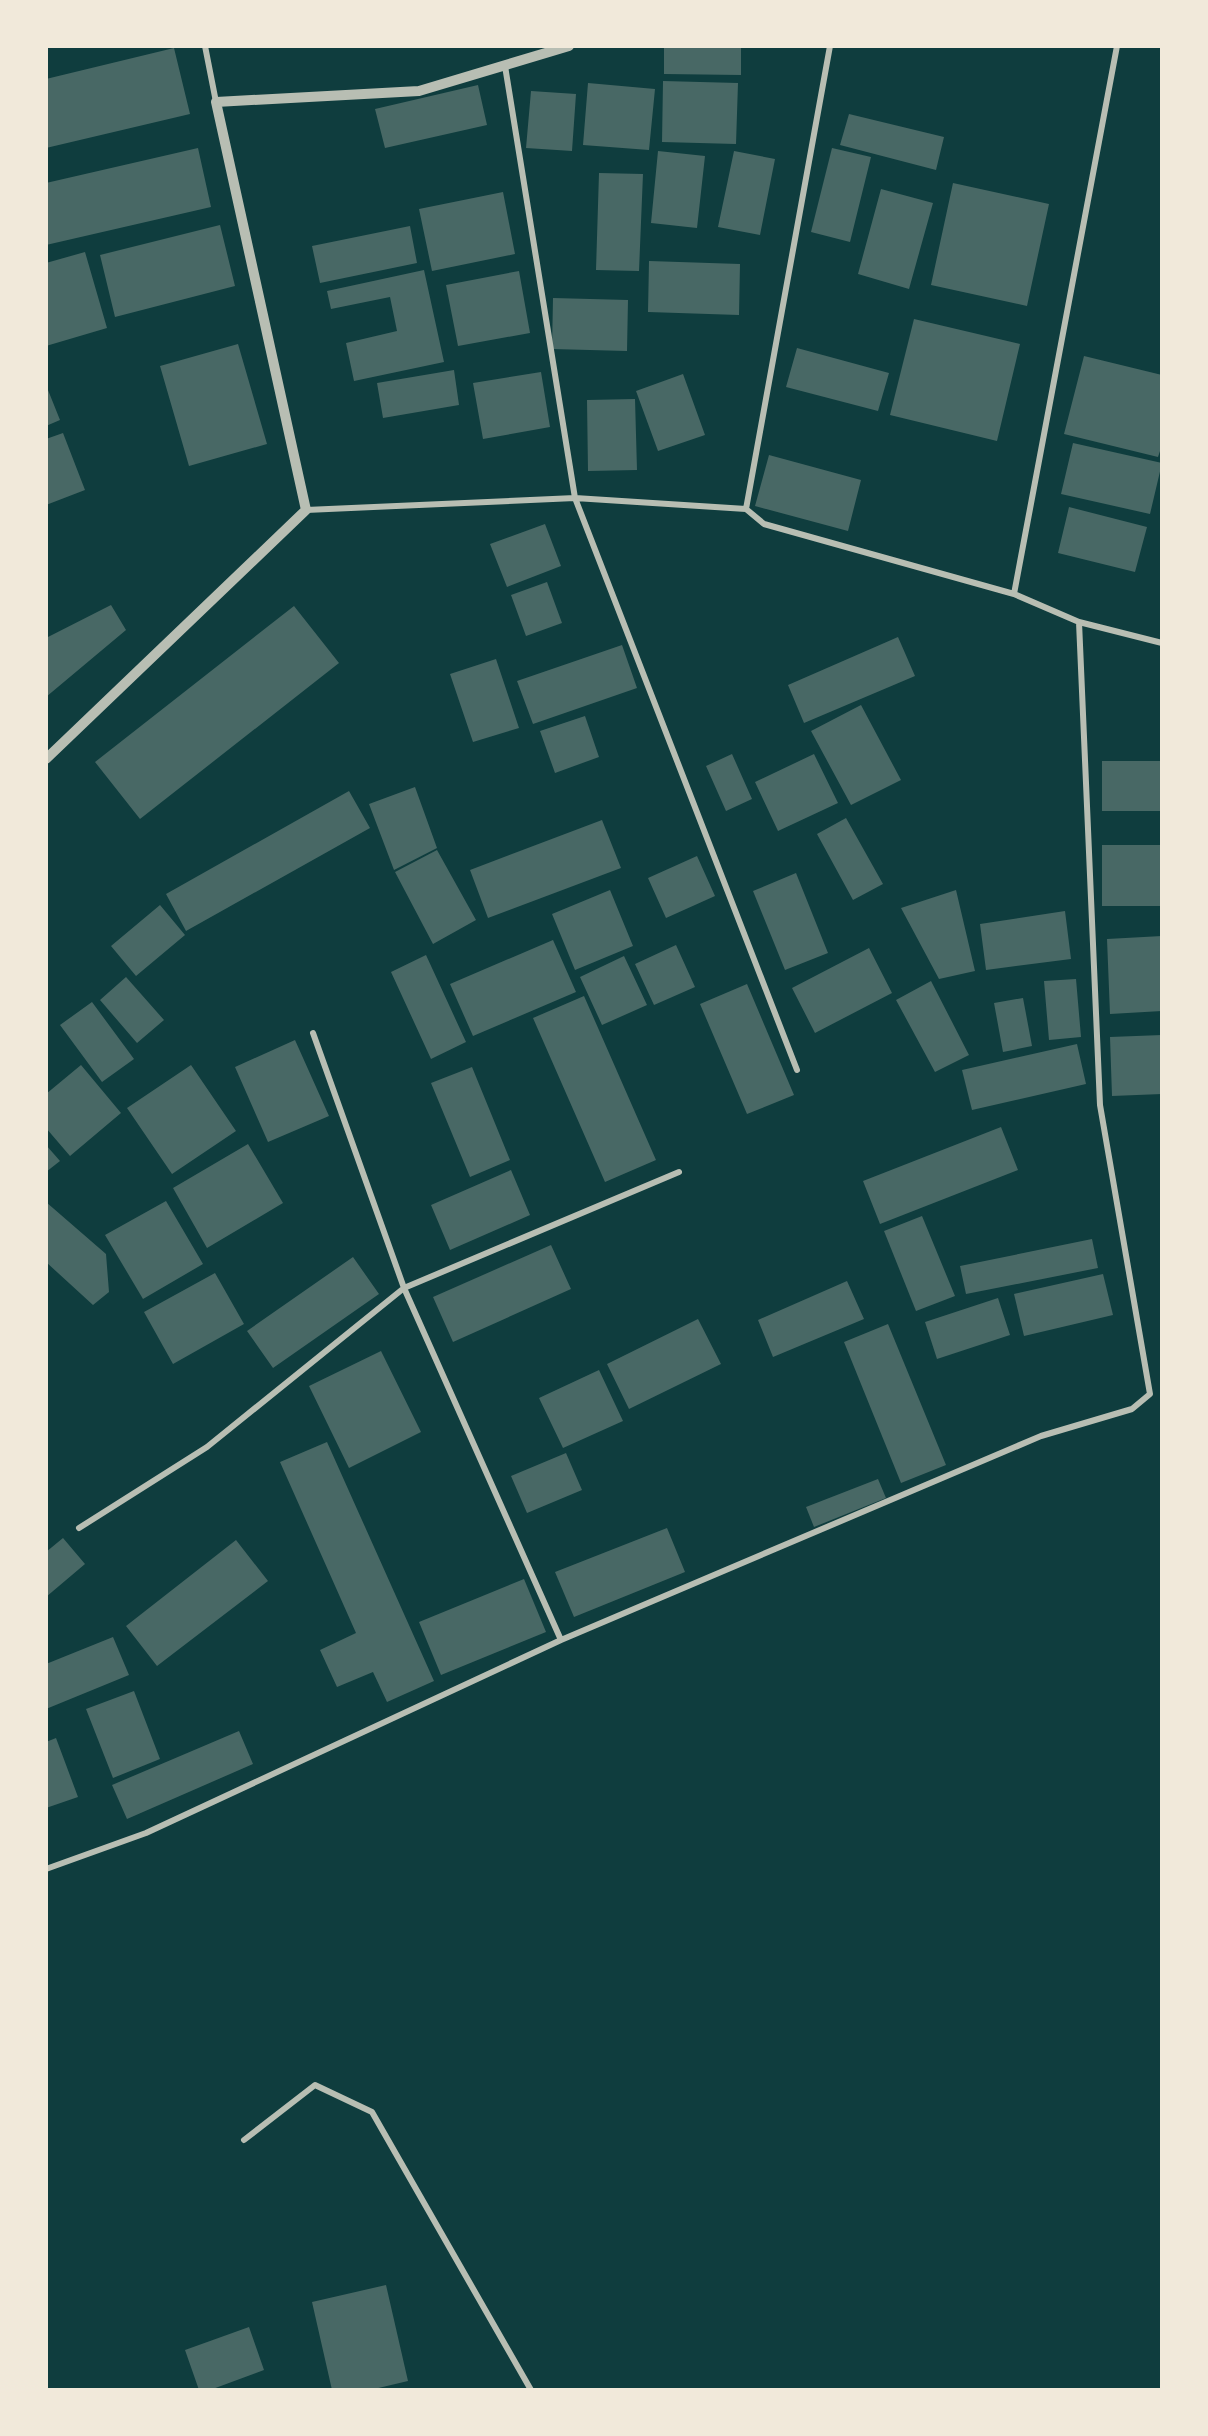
<svg xmlns="http://www.w3.org/2000/svg" width="1208" height="2436" font-family="Karla,sans-serif">
	<rect width="100%" height="100%" fill="#0f3d3e"/>
	<path fill="#486865" d="M664 46H741V75L664 74Z
		M174 48 190 114 46 148V79Z
		M663 81 738 83 736 144 662 142Z
		M588 83 655 89 649 150 583 145Z
		M478 85 487 125 385 148 375 109Z
		M531 91 576 94 572 151 526 148Z
		M849 114 944 137 936 170 840 145Z
		M198 148 211 207 46 245V183Z
		M832 148 871 157 850 242 811 232Z
		M658 151 705 156 697 228 651 223Z
		M734 151 775 159 760 235 718 227Z
		M599 173 643 174 639 271 596 270Z
		M953 183 1049 204 1027 306 931 285Z
		M881 189 933 203 909 289 858 274Z
		M503 192 515 254 432 271 419 209Z
		M220 225 235 286 115 317 100 255Z
		M410 226 417 263 320 283 312 246Z
		M85 252 107 328 46 346V263Z
		M649 261 740 264 739 315 648 312Z
		M424 270 444 362 354 381 346 343 397 331 390 297 331 309 327 291Z
		M519 271 530 333 458 346 446 285Z
		M553 298 628 300 627 351 552 349Z
		M914 319 1020 344 997 441 890 415Z
		M238 344 267 444 189 466 160 366Z
		M797 348 889 373 878 411 786 387Z
		M1084 356 1162 375V445L1158 457 1064 434Z
		M454 370 459 405 383 418 377 383Z
		M541 372 550 427 483 439 473 383Z
		M683 374 705 435 658 451 636 391Z
		M46 385 60 420 46 426Z
		M635 399 637 470 588 471 587 400Z
		M63 433 85 490 46 505V439Z
		M1073 443 1162 463 1150 514 1061 494Z
		M769 455 861 480 848 531 755 506Z
		M1069 507 1147 527 1135 572 1058 553Z
		M545 524 561 566 507 587 490 544Z
		M547 582 562 623 526 636 511 595Z
		M111 605 126 630 46 697V638Z
		M294 606 339 663 140 819 95 762Z
		M898 637 915 676 804 723 788 685Z
		M622 645 637 688 533 724 517 681Z
		M496 659 519 728 473 742 450 674Z
		M861 705 901 780 851 805 811 731Z
		M585 716 599 757 555 773 540 731Z
		M732 754 752 799 726 811 706 766Z
		M814 754 838 803 778 831 755 782Z
		M1102 761H1162V811H1102Z
		M415 787 437 848 394 870 369 804Z
		M349 791 370 828 186 931 166 894Z
		M846 818 883 884 853 900 817 834Z
		M602 820 621 868 488 918 470 870Z
		M1102 845H1162V906H1102Z
		M437 850 476 920 433 944 395 872Z
		M697 856 715 896 666 918 648 878Z
		M796 873 828 953 785 970 753 891Z
		M610 890 633 946 575 970 552 914Z
		M956 890 975 971 939 979 901 908Z
		M160 905 185 935 136 976 111 946Z
		M1065 911 1071 959 986 970 980 924Z
		M1162 936V1011L1110 1014 1107 939Z
		M553 940 576 992 473 1036 450 984Z
		M676 945 695 987 654 1005 635 964Z
		M869 948 892 993 815 1033 792 988Z
		M426 955 466 1042 431 1059 391 972Z
		M624 956 647 1005 602 1025 580 977Z
		M126 977 164 1020 137 1043 100 1000Z
		M1076 979 1081 1037 1049 1040 1044 981Z
		M931 981 969 1055 935 1072 896 1000Z
		M747 984 794 1095 747 1114 700 1004Z
		M584 996 656 1160 605 1182 533 1018Z
		M1023 998 1032 1046 1003 1052 994 1003Z
		M92 1002 134 1059 102 1082 60 1025Z
		M1162 1035V1094L1112 1096 1110 1037Z
		M295 1040 329 1116 268 1142 235 1067Z
		M1077 1044 1086 1084 972 1110 962 1070Z
		M81 1065 121 1113 70 1156 46 1128V1094Z
		M191 1065 236 1131 172 1174 127 1108Z
		M472 1067 510 1160 470 1177 431 1083Z
		M1001 1127 1018 1170 880 1224 863 1181Z
		M248 1144 283 1203 207 1248 173 1188Z
		M46 1145 60 1161 46 1172Z
		M511 1170 530 1215 450 1250 431 1205Z
		M166 1201 203 1264 143 1299 105 1235Z
		M46 1202 106 1254 109 1292 93 1305 46 1262Z
		M922 1216 955 1296 916 1311 884 1231Z
		M1092 1239 1098 1268 966 1294 960 1266Z
		M551 1245 571 1289 453 1342 433 1297Z
		M353 1257 379 1294 273 1368 247 1331Z
		M215 1273 244 1324 173 1364 144 1312Z
		M1103 1274 1113 1315 1024 1336 1014 1294Z
		M847 1281 864 1319 773 1357 758 1320Z
		M998 1298 1010 1335 937 1359 925 1322Z
		M698 1319 721 1364 629 1409 607 1364Z
		M888 1324 946 1465 901 1483 844 1342Z
		M381 1351 421 1432 349 1468 309 1386Z
		M599 1370 623 1421 563 1448 539 1398Z
		M327 1442 434 1681 387 1702 373 1672 337 1687 320 1650 356 1633 280 1462Z
		M566 1453 582 1490 527 1513 511 1476Z
		M878 1479 886 1498 814 1527 806 1507Z
		M667 1528 685 1572 574 1617 555 1572Z
		M63 1538 85 1564 46 1597V1552Z
		M236 1540 268 1581 157 1666 126 1626Z
		M524 1579 546 1632 441 1675 419 1622Z
		M113 1637 129 1675 46 1709V1664Z
		M134 1691 160 1759 113 1778 86 1709Z
		M239 1731 253 1764 127 1819 112 1785Z
		M56 1738 78 1797 46 1808V1742Z
		M386 2285 408 2381 370 2390H332L312 2302Z
		M249 2327 264 2370 210 2390H199L185 2350Z"/>
	<g fill="none" stroke-linecap="round" stroke-linejoin="round">
		<path stroke="#b8beb3" stroke-width="6" d="M205 46 216 102
			M505 66 575 498 797 1070
			M746 509 830 46
			M306 510 575 498 746 509 764 524 1014 594 1079 622 1162 643
			M1014 594 1117 46
			M313 1033 404 1288 561 1640
			M79 1528 207 1447 404 1288 679 1172
			M46 1869 146 1833 561 1640 1041 1436 1132 1409 1150 1394 1100 1105 1079 622
			M244 2140 315 2085 372 2112 531 2390"/>
		<path stroke="#b8beb3" stroke-width="10" d="M46 759 306 510 216 102 419 91 569 46"/>
	</g>
	<rect width="1208" height="2436" fill="none" stroke="#f1e9da" stroke-width="96"/>
</svg>
